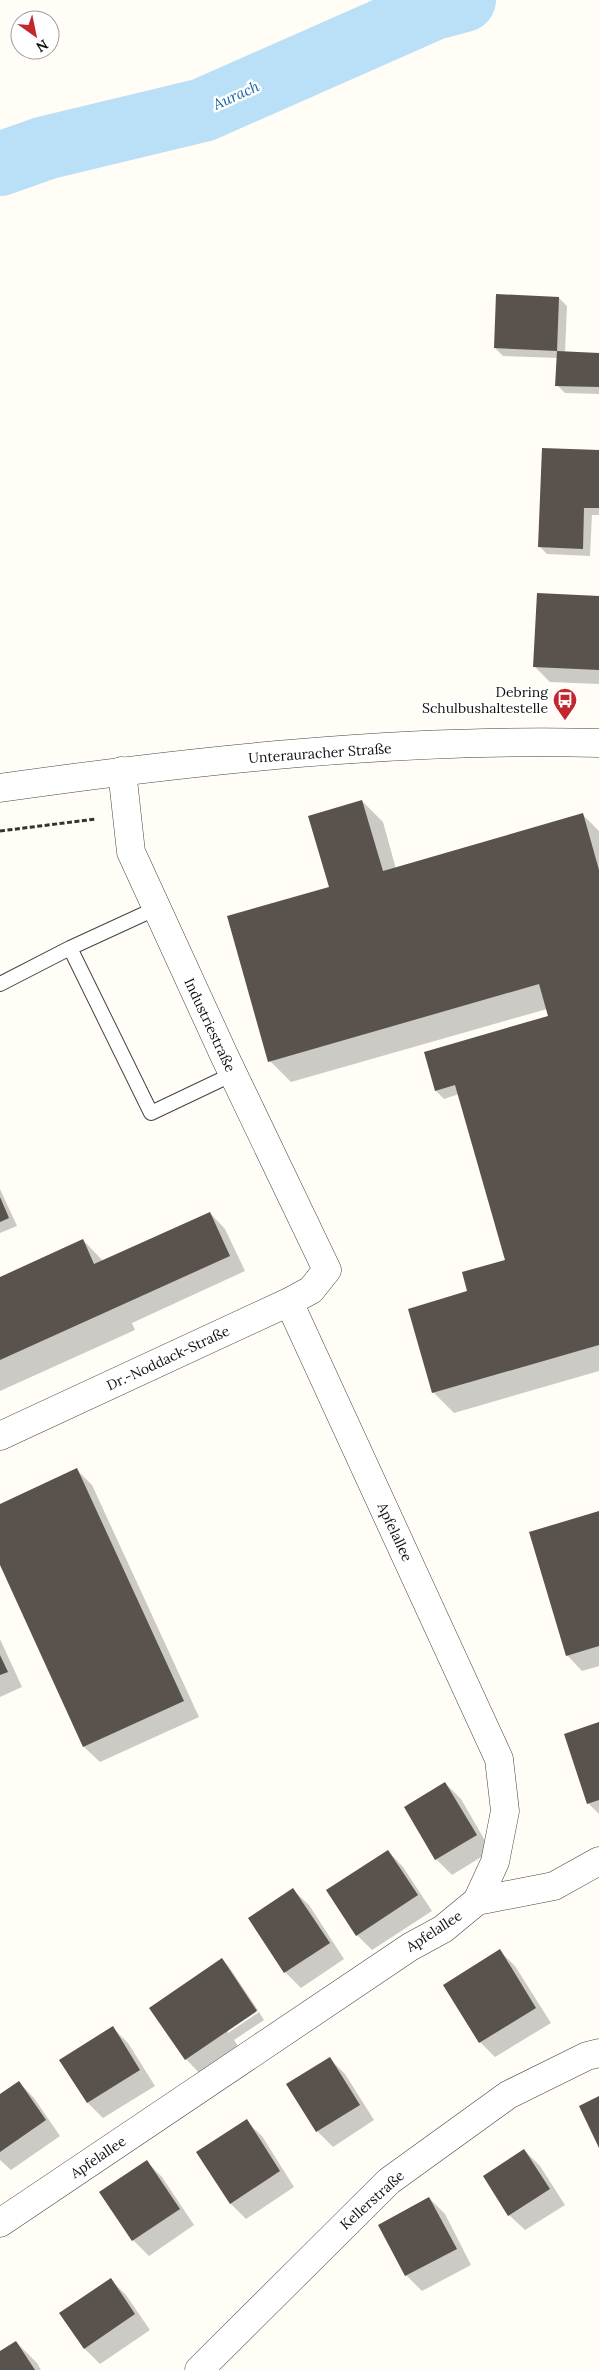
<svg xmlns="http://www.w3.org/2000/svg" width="599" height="2370" font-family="Lora,serif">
	<rect width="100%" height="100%" fill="#fffdf5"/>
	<path fill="#0003" d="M559 298 567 306 565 353 599 354V394L565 393 557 385 558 358 503 356 495 348Z
		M599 451V515H592L590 556 547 554 539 546Z
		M599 597V684L550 682 535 667Z
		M362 801 383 822 396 869 583 815 599 831V1371L454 1413 433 1392 469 1292 507 1260 459 1094 444 1099 436 1091 549 1017 547 1009 291 1082 270 1061Z
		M0 1189 17 1226 0 1233Z
		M210 1213 225 1229 245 1271 132 1323 135 1330 0 1391V1278L83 1240 103 1261Z
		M77 1470 92 1485 199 1717 100 1762 84 1747 0 1562V1505Z
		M599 1512V1666L582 1671 567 1655Z
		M0 1639 22 1687 0 1697Z
		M599 1724V1814L588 1803Z
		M445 1783 461 1799 491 1851 452 1875 436 1859 406 1807Z
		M388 1851 403 1867 432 1911 372 1950 357 1935Z
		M293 1890 309 1905 344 1959 301 1988 285 1972Z
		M500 1951 515 1966 551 2023 495 2057 480 2042Z
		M222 1959 229 1967 258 2010 228 2030V2033L259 2012 264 2020 234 2040 240 2049 201 2075 186 2059Z
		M113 2028 128 2043 155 2086 103 2118 88 2103Z
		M329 2058 345 2074 374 2120 333 2147 317 2131 288 2085Z
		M19 2082 34 2098 60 2136 11 2170 0 2160V2095Z
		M246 2121 262 2136 294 2187 246 2219 230 2203Z
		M524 2150 540 2166 565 2205 525 2230 509 2215Z
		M147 2162 162 2177 194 2225 149 2256 133 2240 101 2193Z
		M429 2198 445 2214 471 2265 422 2291 406 2275 380 2225Z
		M110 2279 126 2295 150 2330 100 2364 85 2349 61 2313Z
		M16 2342 37 2363 41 2370H0V2352Z"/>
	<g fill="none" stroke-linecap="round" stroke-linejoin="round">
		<path stroke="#b9e0f7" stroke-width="64" d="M0 164 45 148 203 110 434 8 464 0"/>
	</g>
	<path fill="#5a524d" d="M496 294 559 297 557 351 494 348Z
		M557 351 599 353V387L555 386Z
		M542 448 599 450V508H584L583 549 538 547Z
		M537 593 599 596V670L533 667Z
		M362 800 383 871 583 813 599 870V1345L432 1393 408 1309 467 1291 462 1272 505 1260 455 1085 435 1091 424 1052 548 1016 539 984 268 1062 227 916 329 887 308 816Z
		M0 1197 9 1218 0 1222Z
		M210 1212 230 1256 0 1360V1277L83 1239 94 1264Z
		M77 1468 184 1701 83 1747 0 1565V1504Z
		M599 1511V1646L566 1656 529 1532Z
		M0 1655 8 1672 0 1675Z
		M599 1722V1800L587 1804 564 1734Z
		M445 1782 477 1835 435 1860 404 1807Z
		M388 1850 418 1895 356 1936 326 1890Z
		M293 1888 330 1943 284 1973 248 1918Z
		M500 1949 536 2008 479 2043 443 1985Z
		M222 1958 257 2011 185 2060 149 2008Z
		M113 2026 140 2070 87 2103 59 2060Z
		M330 2057 360 2105 316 2132 286 2084Z
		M19 2081 46 2120 0 2152V2094Z
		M599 2096V2148L579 2106Z
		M247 2119 280 2171 230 2204 196 2152Z
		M524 2149 550 2189 508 2216 483 2176Z
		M147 2160 180 2209 132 2241 99 2192Z
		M429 2197 457 2249 405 2276 378 2225Z
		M111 2278 135 2314 84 2349 59 2313Z
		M16 2341 35 2370H0V2351Z"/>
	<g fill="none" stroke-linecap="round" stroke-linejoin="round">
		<defs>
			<path id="service" d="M157 908 70 948 151 1113 233 1074
				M0 984 70 948"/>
			<path id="minor" d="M0 1436 289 1302 311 1290 327 1270 224 1055 131 852 122 771
				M477 1901 554 1886 599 1861
				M0 2223 410 1947 443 1929 477 1901 495 1862 505 1811 499 1759 289 1302
				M199 2370 389 2181 508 2095 587 2056 599 2053"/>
			<path id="tertiary" d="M0 788C196 760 401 738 599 743"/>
		</defs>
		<use href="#service" stroke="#444" stroke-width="16"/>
		<use href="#minor" stroke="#444" stroke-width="29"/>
		<use href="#tertiary" stroke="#444" stroke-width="29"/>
		<path stroke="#333" stroke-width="3" stroke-dasharray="5 2.5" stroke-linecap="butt" d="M0 831 96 819"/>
		<use href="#service" stroke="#fff" stroke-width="14"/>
		<use href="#minor" stroke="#fff" stroke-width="28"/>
		<use href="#tertiary" stroke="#fff" stroke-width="28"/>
	</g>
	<defs>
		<symbol id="bus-pin" viewBox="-11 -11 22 30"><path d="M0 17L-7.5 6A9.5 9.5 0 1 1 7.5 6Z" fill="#c4262e" stroke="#fff"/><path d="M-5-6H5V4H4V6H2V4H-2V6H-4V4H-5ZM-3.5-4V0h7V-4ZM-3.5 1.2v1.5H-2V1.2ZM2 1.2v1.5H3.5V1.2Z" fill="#fff"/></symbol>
	</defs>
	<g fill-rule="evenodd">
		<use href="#bus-pin" x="551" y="686" width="28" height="38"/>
	</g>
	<g text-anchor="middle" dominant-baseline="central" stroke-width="5" stroke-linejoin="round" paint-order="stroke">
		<g font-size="14" fill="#111" stroke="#fff" text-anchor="end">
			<text x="548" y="692">Debring<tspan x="548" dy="16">Schulbushaltestelle</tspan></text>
		</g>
		<g font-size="14" fill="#111" stroke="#fff">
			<text transform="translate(320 753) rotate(-4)">Unterauracher Straße</text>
			<text transform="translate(210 1025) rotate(65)">Industriestraße</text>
			<text transform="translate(168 1358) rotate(-25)">Dr.-Noddack-Straße</text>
			<text transform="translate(395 1532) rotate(65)">Apfelallee</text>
			<text transform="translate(434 1931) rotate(-33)">Apfelallee</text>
			<text transform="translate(98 2157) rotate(-34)">Apfelallee</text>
			<text transform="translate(372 2200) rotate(-42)">Kellerstraße</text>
		</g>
		<g font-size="15" font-style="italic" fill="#1768a6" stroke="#fff">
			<text transform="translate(236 95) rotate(-24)">Aurach</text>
		</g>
	</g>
	<g transform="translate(35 35) rotate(147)"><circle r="24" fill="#ffffff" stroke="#a0a0a0"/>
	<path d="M0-4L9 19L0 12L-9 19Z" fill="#c4262e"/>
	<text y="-8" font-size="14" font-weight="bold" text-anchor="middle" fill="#111111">N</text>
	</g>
</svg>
